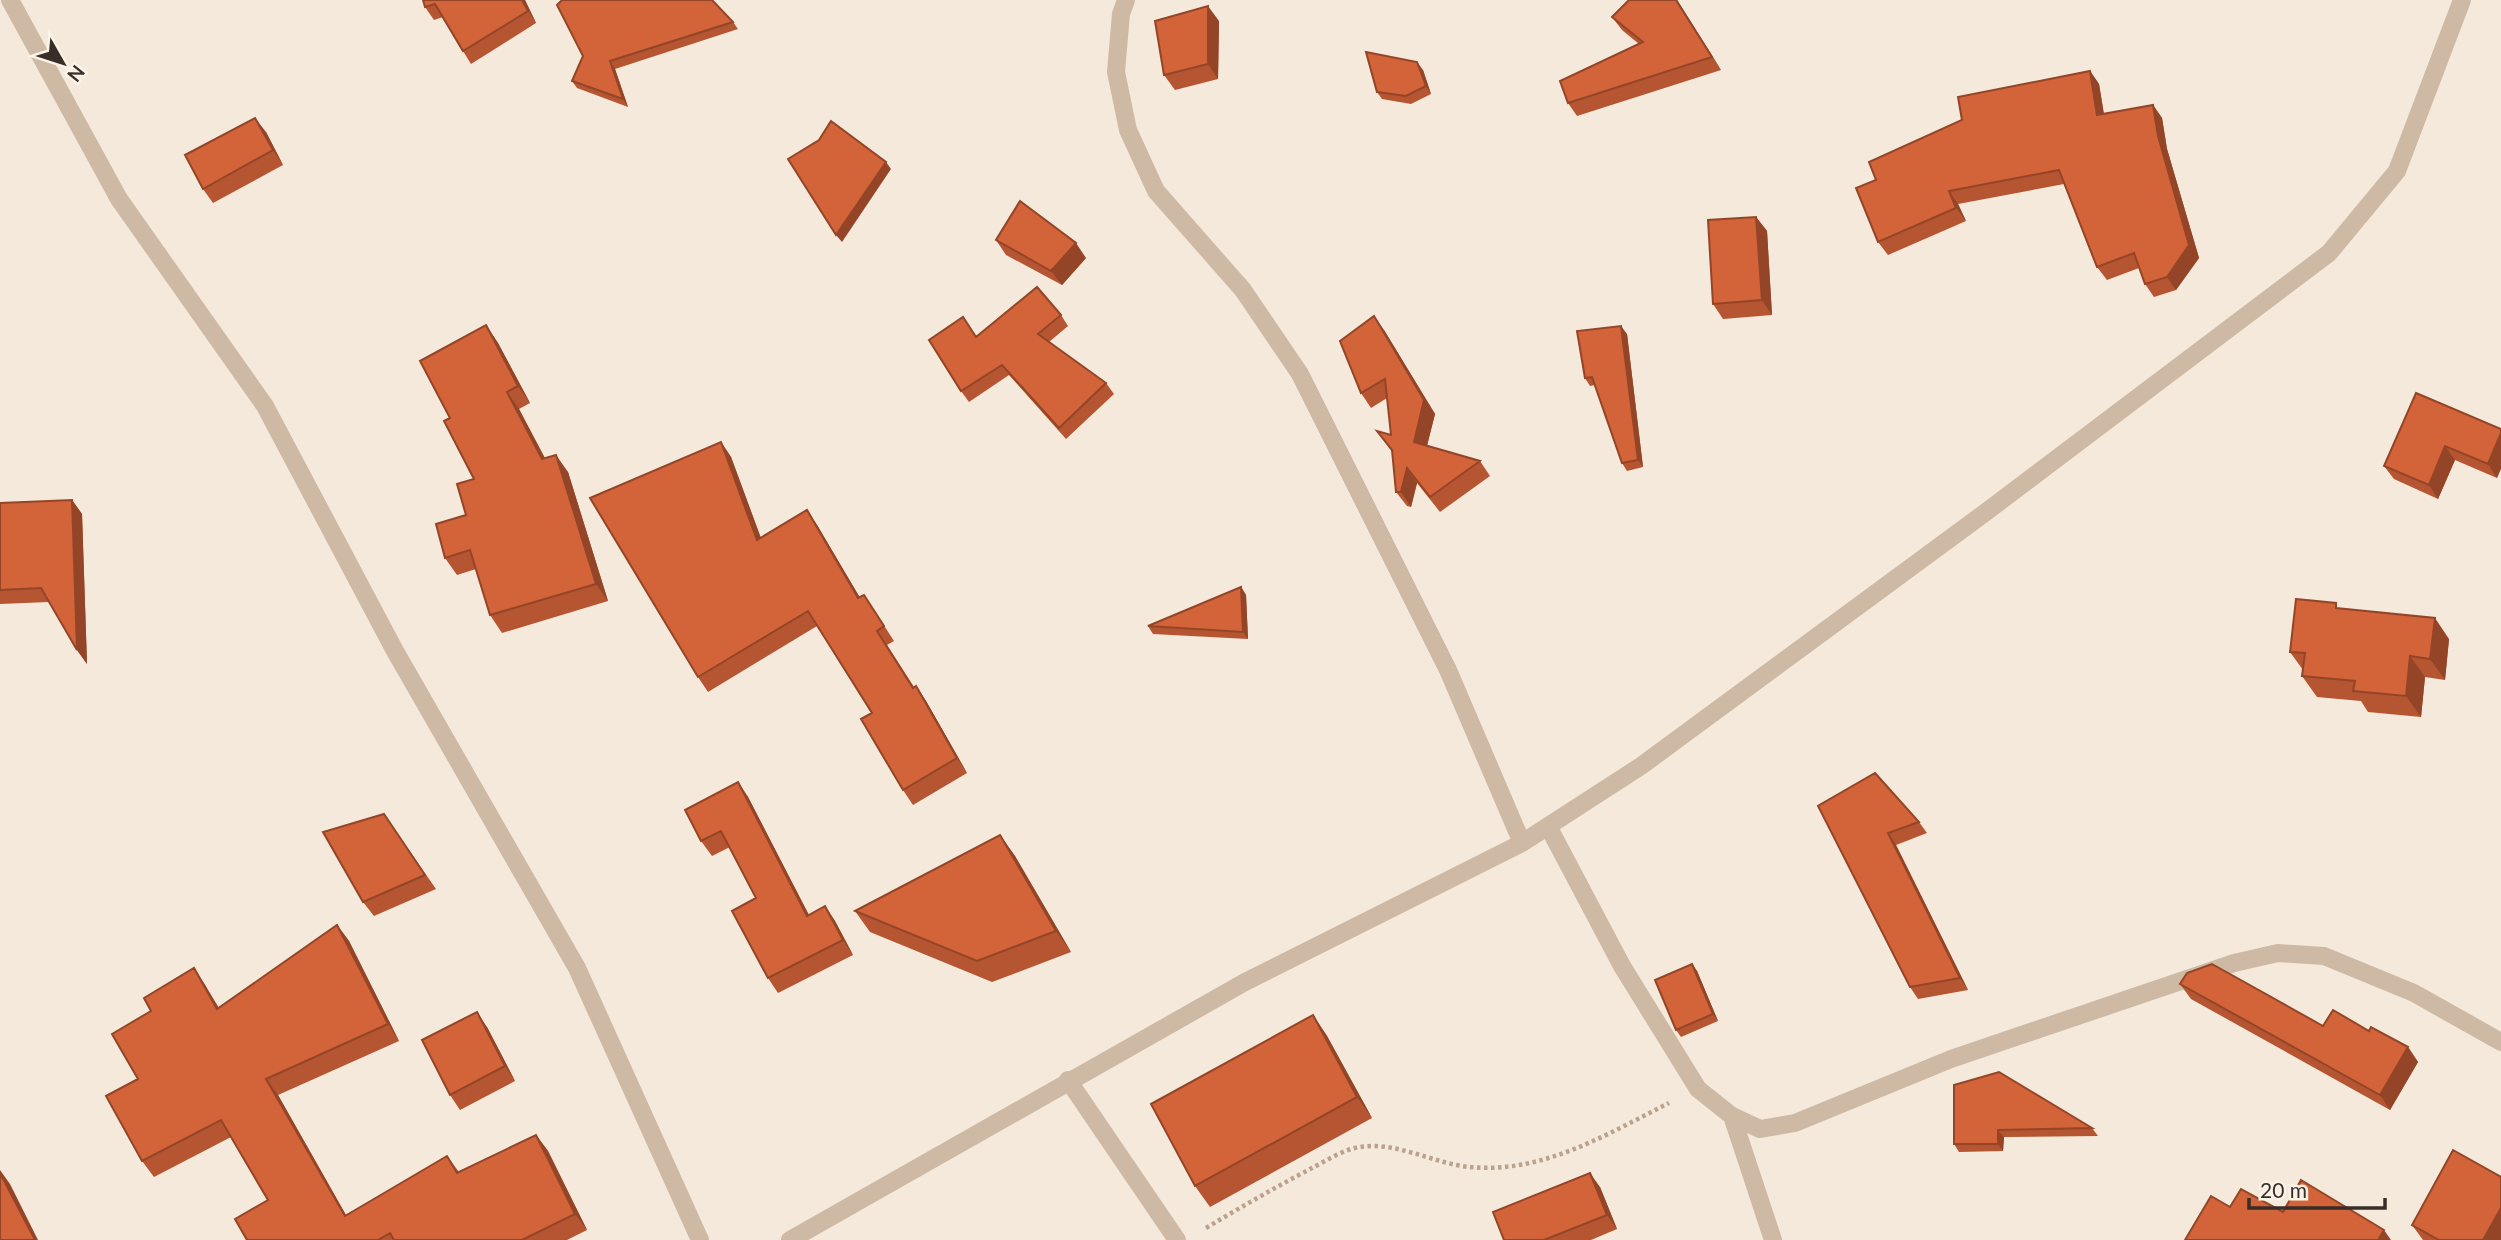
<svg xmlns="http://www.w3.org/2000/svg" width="2501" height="1240" font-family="Lato,sans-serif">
	<rect width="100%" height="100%" fill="#f4e9da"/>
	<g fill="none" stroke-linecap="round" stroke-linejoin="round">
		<path stroke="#baa28e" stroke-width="4.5" stroke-dasharray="3.5 3.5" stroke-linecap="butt" d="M1206 1228C1241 1207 1276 1187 1312 1168 1326 1161 1344 1149 1360 1147 1396 1141 1435 1164 1470 1167 1543 1174 1607 1134 1669 1103"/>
		<path stroke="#ceb9a4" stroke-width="18" d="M10 0 119 199 265 406 395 651 577 968 700 1240
			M1126 0 1121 14 1116 72 1128 130 1156 191 1243 290 1300 374 1448 670 1522 843
			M1548 826 1622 966 1698 1089 1732 1116 1760 1129 1795 1123 1951 1059 2234 963 2278 953 2324 956 2414 993 2501 1042
			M1068 1080 1177 1240
			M1732 1116 1773 1240
			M790 1240 1245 982 1522 843 1641 766 1986 512 2329 253 2397 171 2462 0"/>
	</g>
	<path fill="#b55531" d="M423 0H525L536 23 471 64 463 51 443 17 434 20 425 7Z
		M1629 0H1677L1721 70 1577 116 1568 103 1639 44 1622 30 1612 17Z
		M1219 21 1218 79 1175 90 1164 75Z
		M733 22 738 29 615 69 628 107 577 88 572 81 583 56Z
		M1423 70 1431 94 1411 104 1382 99 1377 92Z
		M2090 71 2099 84 2104 114 2153 105 2162 118 2167 149 2199 258 2176 290 2154 297 2145 284 2139 268 2107 280 2097 267 2064 184 1958 204 1966 221 1888 255 1878 242 1876 180Z
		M266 132 283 165 213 203 203 189Z
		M1756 217 1767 231 1772 315 1723 319 1713 304Z
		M996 240 1086 258 1062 285 1006 255Z
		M1061 315 1068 326 1049 342 1106 383 1114 394 1066 439 1009 375 969 402 961 391Z
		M486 325 498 343 530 403 519 409 545 458 568 472 608 601 502 633 490 615 476 569 457 575 445 558 466 515 474 479 450 418Z
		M1384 330 1435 414 1427 446 1480 461 1490 476 1440 512 1417 483 1411 507 1407 506 1396 492 1392 452 1377 431 1391 435 1387 398 1371 408 1361 393Z
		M1627 334 1643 467 1627 471 1622 463 1595 385 1590 386 1585 378Z
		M2501 429 2497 478 2455 460 2438 499 2394 479 2384 466Z
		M721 442 731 457 761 538 817 525 860 598 874 610 894 641 887 645 914 687 916 686 926 701 967 773 913 805 903 790 872 713 817 626 708 692 698 677Z
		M72 500 82 514 87 664 77 650 49 602 0 604V503Z
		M1241 587 1246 595 1248 639 1153 634 1148 626Z
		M2340 608 2449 639 2445 680 2425 677 2421 717 2368 712 2361 701 2317 697 2302 676 2303 670 2290 652Z
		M738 782 748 797 809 915 825 906 835 921 853 955 778 993 768 978 756 898 730 847 712 856 701 841Z
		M1818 806 1919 822 1927 833 1896 845 1968 990 1918 999 1910 987Z
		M384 814 436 889 374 916 363 902Z
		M1000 835 1015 856 1071 952 992 982 870 932 855 911Z
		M337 925 349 941 399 1041 278 1095 346 1215 447 1156 459 1172 536 1135 548 1151 587 1230 567 1240H247L268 1200 231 1137 154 1177 142 1161 138 1079 151 1011 194 968 205 985 219 1008Z
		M1692 964 1697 971 1718 1021 1681 1037 1676 1030Z
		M2180 984 2323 1026 2369 1031 2408 1047 2418 1062 2390 1110 2191 999Z
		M1313 1015 1327 1036 1372 1118 1210 1207 1195 1186Z
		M487 1027 515 1081 460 1110 450 1095Z
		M1999 1072 2092 1128 2098 1136 2004 1137 2003 1151 1959 1152 1954 1144Z
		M1600 1187 1617 1229 1591 1240H1504Z
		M2412 1225 2501 1240H2423Z"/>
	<path fill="#944528" d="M522 0H525L536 23 528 11Z
		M1676 0H1677L1721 70 1712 57Z
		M1208 6 1219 21 1218 79 1208 64Z
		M610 61 615 69 628 107 623 99Z
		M1417 62 1423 70 1431 94 1426 86Z
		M2090 71 2099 84 2106 128 2097 115Z
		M2153 105 2162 118 2167 149 2199 258 2176 290 2167 277Z
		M255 118 266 132 283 165 273 150Z
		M886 162 891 169 842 242 836 235Z
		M1949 191 1958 204 1966 221 1956 208Z
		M1756 217 1767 231 1772 315 1762 300Z
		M1076 243 1086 258 1062 285 1051 271Z
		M1374 316 1384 330 1435 414 1424 457 1414 442Z
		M486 325 498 343 530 403 518 386Z
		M1621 326 1627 334 1643 467 1638 460Z
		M507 392 519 409 554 476 542 459Z
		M2501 433V469L2497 478 2488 464Z
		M721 442 731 457 767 555 757 540Z
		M2445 446 2455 460 2438 499 2429 485Z
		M556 455 568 472 608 601 596 584Z
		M1407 468 1417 483 1411 507 1401 492Z
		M72 500 82 514 87 664 77 650Z
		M807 510 817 525 869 613 858 598Z
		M1241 587 1246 595 1248 639 1243 632Z
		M2435 618 2449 639 2445 680 2430 659Z
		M2410 656 2425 677 2421 717 2406 696Z
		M916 686 926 701 967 773 957 758Z
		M738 782 748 797 817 931 807 916Z
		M1888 833 1896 845 1968 990 1960 978Z
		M1000 835 1015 856 1071 952 1056 931Z
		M825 906 835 921 853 955 843 940Z
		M337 925 349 941 399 1041 388 1024Z
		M1692 964 1697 971 1718 1021 1713 1014Z
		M194 968 205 985 229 1026 217 1009Z
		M477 1012 487 1027 515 1081 505 1066Z
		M1313 1015 1327 1036 1372 1118 1357 1097Z
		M2408 1047 2418 1062 2390 1110 2380 1095Z
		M266 1079 278 1095 356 1233 345 1216Z
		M1998 1130 2004 1137 2003 1151 1998 1144Z
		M536 1135 548 1151 587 1230 575 1214Z
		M0 1170 10 1184 38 1240H35L0 1173Z
		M1590 1173 1600 1187 1617 1229 1607 1215Z
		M2501 1208V1240H2483Z
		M2384 1230 2391 1240H2378Z"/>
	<path fill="#d36339" stroke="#944528" stroke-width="2" d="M423 0H522L528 11 463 51 435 4 425 7Z
		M562 0H712L733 22 610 61 623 99 572 81 583 56 557 5Z
		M1629 0H1676L1712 57 1568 103 1560 81 1643 42 1612 17Z
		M1208 6V64L1164 75 1155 21Z
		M1366 52 1417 62 1426 86 1406 96 1377 92Z
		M2090 71 2097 115 2153 105 2158 136 2189 245 2167 277 2145 284 2134 253 2097 267 2059 170 1949 191 1956 208 1878 242 1856 188 1876 180 1869 162 1962 120 1958 97Z
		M255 118 273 150 203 189 185 155Z
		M831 121 886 162 836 235 788 159 819 140Z
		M1020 201 1076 243 1051 271 996 240Z
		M1756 217 1762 300 1713 304 1708 220Z
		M1037 287 1061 315 1038 334 1106 383 1059 428 1002 365 961 391 929 340 963 317 976 337Z
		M1374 316 1424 400 1414 442 1480 461 1430 497 1407 468 1401 492H1396L1392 450 1377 431 1391 435 1385 379 1361 393 1340 341Z
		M486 325 518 386 507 392 542 459 556 455 596 584 490 615 470 550 445 558 436 524 466 515 457 484 474 479 444 421 450 418 420 361Z
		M1621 326 1638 460 1622 463 1592 377 1585 378 1577 331Z
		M2416 393 2501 429V433L2488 464 2445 446 2429 485 2384 466Z
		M721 442 757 540 807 510 858 598 864 595 884 626 877 631 913 688 916 686 957 758 903 790 861 719 872 713 808 611 698 677 590 498Z
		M72 500 77 650 41 588 0 590V503Z
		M1241 587 1243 632 1148 626Z
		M2296 599 2336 603V608L2435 618 2430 659 2410 656 2406 696 2353 691 2355 681 2302 676 2305 653 2290 652Z
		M1875 773 1919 822 1888 833 1960 978 1910 987 1818 806Z
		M738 782 807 916 825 906 843 940 768 978 732 911 756 898 721 831 701 841 685 810Z
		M384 814 425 875 363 902 323 832Z
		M1000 835 1056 931 977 961 855 911Z
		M337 925 388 1024 266 1079 345 1216 447 1156 457 1173 536 1135 575 1214 522 1240H394L390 1233 378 1240H247L235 1219 268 1200 221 1120 142 1161 106 1096 138 1079 112 1034 151 1011 144 998 194 968 217 1009Z
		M1692 964 1713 1014 1676 1030 1655 980Z
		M2212 964 2323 1026 2333 1010 2369 1031 2371 1027 2408 1047 2380 1095 2180 984 2187 973Z
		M477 1012 505 1066 450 1095 422 1040Z
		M1313 1015 1357 1097 1195 1186 1151 1104Z
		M1999 1072 2092 1128 1998 1130V1144H1954V1085Z
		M2453 1150 2501 1177V1208L2483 1240H2439L2412 1225Z
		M0 1173 35 1240H0Z
		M1590 1173 1607 1215 1544 1240H1504L1493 1212Z
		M2301 1180 2384 1230 2378 1240H2185L2211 1196 2230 1207 2241 1189 2283 1212Z"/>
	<g transform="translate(63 63) rotate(129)" stroke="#fbf3e7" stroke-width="5" paint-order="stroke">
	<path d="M0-5L12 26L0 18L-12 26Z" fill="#392d27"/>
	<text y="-10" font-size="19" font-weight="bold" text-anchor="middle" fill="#392d27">N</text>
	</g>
	<path d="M2249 1198v10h136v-10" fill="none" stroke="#392d27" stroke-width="3.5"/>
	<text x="2260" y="1198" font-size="21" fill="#392d27" stroke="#fbf3e7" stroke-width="5" paint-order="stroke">20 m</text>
</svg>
